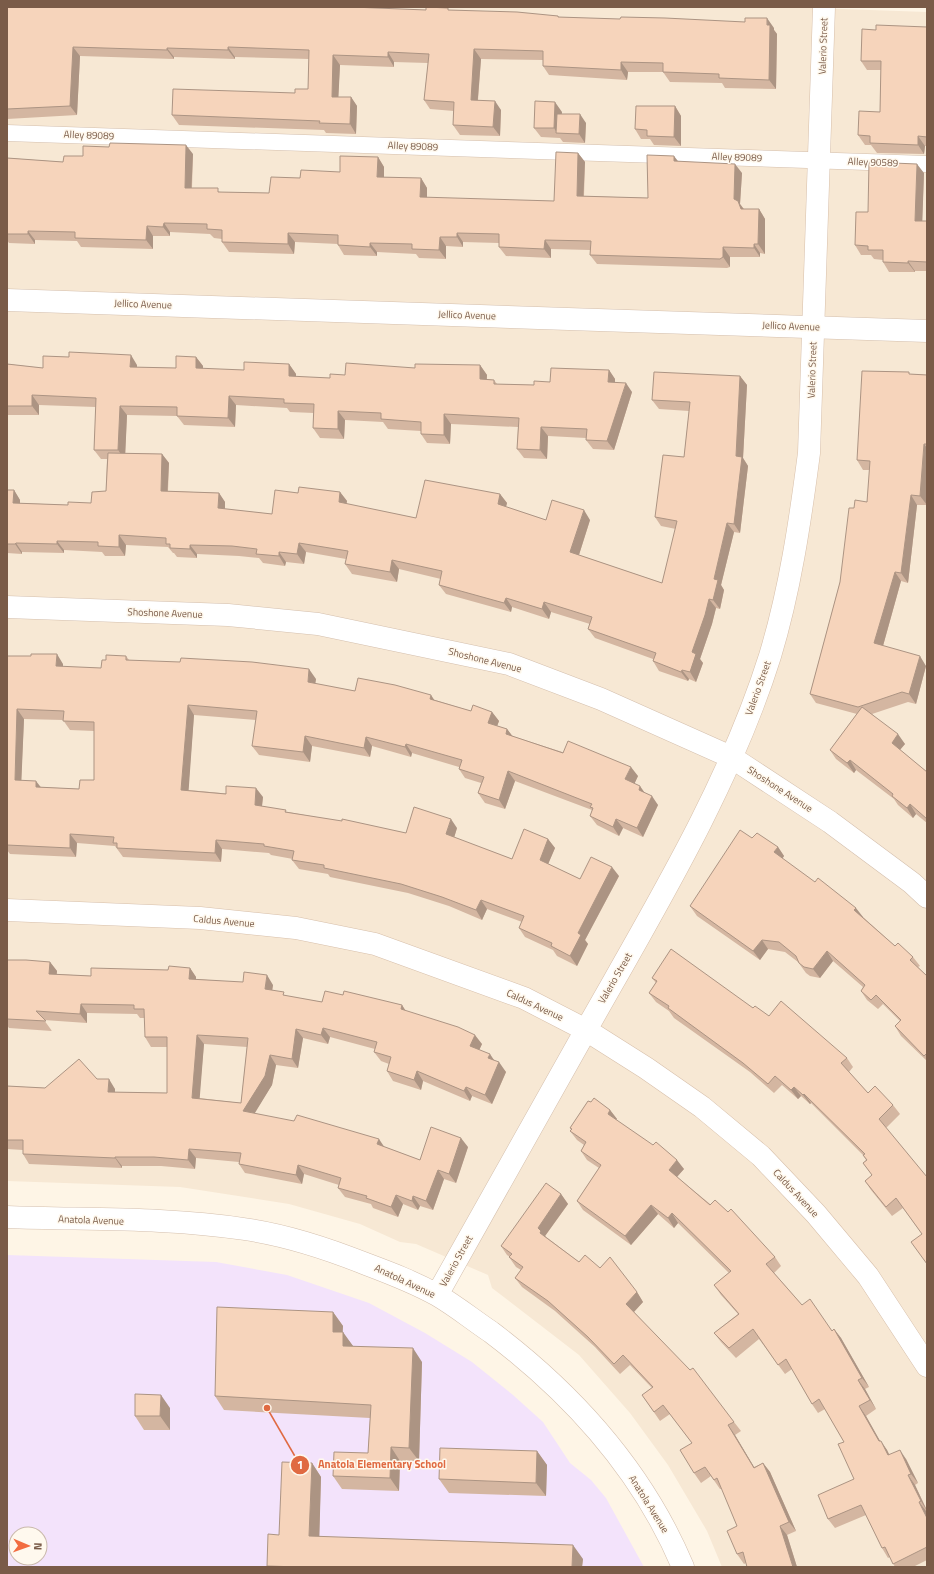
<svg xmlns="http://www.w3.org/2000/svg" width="934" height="1574" font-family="'Titillium Web',sans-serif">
	<rect width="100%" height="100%" fill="#fef5e6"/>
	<path fill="#f7e8d4" d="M7 7H784L927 12V1567H722L707 1531 668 1465 630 1413 579 1355 492 1288 488 1275 416 1244 400 1242 360 1224 289 1204 180 1187 7 1181Z"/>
	<path fill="#f3e3fb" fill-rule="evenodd" d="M7 1255 216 1262 287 1275 369 1303 425 1333 472 1362 513 1395 543 1422 570 1463 591 1480 606 1498 644 1567H7ZM16 1534H40V1558H16Z"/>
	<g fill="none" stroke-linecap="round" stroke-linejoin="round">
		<defs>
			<path id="lane" d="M7 133 927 164"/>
			<path id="street" d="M7 300 927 331
				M7 607 228 615 318 624 509 664 601 699 731 757 830 822 912 883 927 897
				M7 1217C86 1220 166 1217 244 1229 287 1235 326 1248 366 1264 390 1273 414 1282 437 1295 456 1306 473 1320 491 1332 573 1394 643 1472 683 1567
				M437 1295 586 1030"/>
			<path id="secondary" d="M7 910 200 918 296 928 375 944 524 998 586 1030 646 1068 702 1107 761 1156 816 1214 868 1276 927 1366
				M586 1030C653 911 729 787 770 656 790 590 800 522 809 453L824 7"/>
		</defs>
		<use href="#lane" stroke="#d4bfad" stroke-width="17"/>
		<use href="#street" stroke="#d4bfad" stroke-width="23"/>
		<use href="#secondary" stroke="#d7bfaa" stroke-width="23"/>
		<use href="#lane" stroke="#fff" stroke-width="16"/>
		<use href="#street" stroke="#fff" stroke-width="22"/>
		<use href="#secondary" stroke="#fff" stroke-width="22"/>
	</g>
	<path fill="#d4b6a1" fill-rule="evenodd" d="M7 7 449 10 558 16 559 17 774 28V30L777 34 776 89 725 88 722 83 670 82 663 72H628L627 80 549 75 543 66V60L481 59 478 100 501 110 500 136 460 135 453 125 454 111 430 109 424 100 428 63 394 62V67L340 65 338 97H351L357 106 356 134 326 133 324 130 179 125 172 115 295 93 308 89 309 59 235 57V59L174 57V59L80 56 77 115 7 119Z
		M927 27V146H925L924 154 877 153 871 145H865L858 135 880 112 881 70H867L861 61 876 30Z
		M675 106 681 116V146L654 145 650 139H641L635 129Z
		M562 112 561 114 586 123 585 143 563 142 560 138 541 137 534 128Z
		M578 153 585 162 584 196 648 198 678 161 742 173 740 204 744 209H759L765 219V254L760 253V257H730V267L727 268 597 264 590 255V250L551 249V258L506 256 499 247V243L463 242V247L446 246V259L419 258 416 254 377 252V256L344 255 338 245V244L295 242 294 254 229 252 222 242V239L214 238 210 234 170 232V236H153V249L81 247 77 241 35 240V244L9 243 7 240V158L63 162 83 156 193 154 192 188 221 192 269 193 300 178 340 172 378 157 384 167V177L421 178 427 188V198L554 201Z
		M924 173 922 221H927V271H915V272H889L883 262V260L874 259 871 255H861L855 245 868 212Z
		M196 357 203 366V369L244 370 289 364 296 374V377L330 378 345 375 415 368 480 365 487 375V379L494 380 497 384 534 385 609 370 615 379V383L632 392 614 450 593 449 586 440V438L548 436 547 459 524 458 517 449 518 427 451 424 450 444 427 443 421 434V431L388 429 383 422 345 420 344 439 320 438 313 428 314 413 290 412 287 408 236 405 235 427 184 425 177 416 127 415 125 453 162 454 169 463 168 491 219 493 225 502V509L272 514 298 493 340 492 347 501 346 504 416 518 500 494 507 503 506 507 546 520H590L579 555 662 583 676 529 661 526 655 517 684 457 689 411 659 409 652 400 740 376 747 385 743 458 748 466 740 533 734 532 721 585 724 590 720 609 716 608 712 624 700 659 703 663 696 682 689 679 688 681 659 671 653 661V659L595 638 588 629 590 624 551 612 549 619 512 607 511 612 446 594 439 585 441 579 399 569 397 582 352 574 345 564 346 559 306 552 304 564 286 562 285 566 263 563 259 558 239 556 197 554V558L177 557 174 553H173L168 547 126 545 125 556H105L102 552 64 550V553L22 552V554L7 553V490H14L20 500V503L68 505 91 503 106 491 107 459H101L94 450 96 407 39 405V415H7V364L43 368 137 365V367L176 368Z
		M911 374 927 375V505H917L908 583 901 581 883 646 926 666 916 704 908 702 872 714 905 744 900 750 927 772V823L916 814 913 818 898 805 894 799 856 770 854 773 836 759 830 750 857 714 816 703 810 694 840 582 854 508 867 502 870 470H863L857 460Z
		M7 656 63 664V667L101 668 106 660 126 656 129 660 316 679 315 684 355 691 435 700 471 711 492 712 499 721 497 726 507 729 512 736 638 776 634 784 658 805 643 837 623 828 619 836 597 825 590 816 592 810 515 781 505 809 485 803 478 793 481 783 465 778 459 769V767L412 753 411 757 372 746 370 757 312 746 310 762 259 755 252 746 256 720 194 715 188 790 263 797 262 806 288 812 406 833 457 828 454 838 512 859 548 839 555 848 548 864 580 879 619 876 585 940 588 944 577 966 557 956 553 950 525 937 519 928 522 922 487 909 482 920 449 906 408 893 330 877 328 874 299 869 292 860 293 859 271 855 269 853 222 849 221 862 123 857 115 846 77 843 76 857 10 854 7 850ZM24 719 63 720 70 730 94 731V780L79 789 41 787 21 781Z
		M752 838 778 847 784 856 782 859 863 917 895 946 913 957 920 966 918 967 927 976V1061L901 1036 895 1026 900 1021 883 1004 878 1009 867 1000 861 991 863 987 833 961 820 978 810 976 806 973 798 962 785 952 768 949 760 960 697 916 690 906Z
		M7 960 50 962 57 971 56 974 91 976 190 968 196 977V979L273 985 272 990 287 996 322 1002 343 995 402 1005 406 1011 482 1044 479 1050 494 1060 506 1072 492 1104 472 1096 470 1101 423 1081 421 1090 393 1081 387 1071 389 1064 381 1061 374 1052 375 1049 330 1037 328 1044 303 1038 298 1068 276 1065 272 1085 254 1113 385 1147 420 1160 468 1147 456 1183 444 1179 433 1210 420 1206 418 1210 403 1204 398 1217 373 1208 371 1204 345 1197 338 1188 339 1185 304 1174 302 1184 245 1173 239 1164V1162L196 1158 195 1169 161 1166H122V1168L29 1164 23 1154V1150L7 1149V1086L45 1088 97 1079 115 1089V1092L167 1093V1047H151L145 1037V1018H140L137 1014 87 1013V1023L44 1020 52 1031 9 1028 7 1025ZM204 1044 247 1047 241 1103 199 1098Z
		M652 978 753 1008 847 1058 853 1067 849 1072 868 1093 893 1105 900 1114 886 1128 922 1234 903 1208 892 1216 871 1190 865 1181 872 1175 863 1163 866 1160 863 1155 811 1103 810 1104 801 1096 798 1099 782 1085 774 1093 750 1072 674 1018 669 1011 656 1002 649 993 656 983Z
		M591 1102 610 1110 617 1119 616 1120 684 1169 677 1177 775 1257 781 1266 774 1273 802 1305 832 1331 834 1329 841 1338 869 1387 865 1389 876 1409 866 1416 880 1441 887 1450 889 1454 906 1459 918 1483 915 1485 927 1510 926 1511 927 1514V1560L913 1567H895L890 1557 888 1558 882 1548 866 1515 835 1528 828 1519 854 1479 844 1442 825 1409 818 1413 812 1404 792 1369 785 1374 759 1339 736 1358 721 1342 714 1333 738 1314 721 1295 714 1285 729 1273 678 1223 674 1228 658 1214 631 1245 583 1210 577 1201 599 1168 587 1160 581 1151 584 1145 577 1140 570 1131 571 1129 570 1128Z
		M561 1194 568 1204 545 1236 579 1262 600 1268 637 1292 643 1302 634 1312 734 1422 741 1431 735 1435 754 1467 763 1463 770 1472 796 1531 787 1535 797 1567H747L746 1563 744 1564 737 1554V1526L722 1489H720L711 1476 701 1483 694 1473 692 1443 670 1414 660 1421 642 1395 652 1388 630 1365 620 1374 595 1347 555 1311 522 1287 515 1278 521 1270 516 1267 509 1257H510L507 1255 501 1246Z
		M333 1312 343 1326 342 1332 353 1346 422 1362 419 1461H400L399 1491 342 1489 333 1476 368 1453 370 1418 224 1410 215 1396Z
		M170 1408V1430H144L135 1416Z
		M537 1451 547 1465 546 1496 449 1493 439 1479Z
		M312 1463 321 1477 319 1536 583 1559 582 1567H268L267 1566 279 1535Z"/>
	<path fill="#ac9483" d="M767 18 774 28V30L777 34 776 89 769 80Z
		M73 47 80 56 77 115 70 106Z
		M228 47 235 57V59L228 50Z
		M167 48 174 57V59L167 50Z
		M474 49 481 59 477 109 471 100Z
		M388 52 394 62V67L388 57Z
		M333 55 340 65 338 106 332 97Z
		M621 62 628 72 627 80 621 70Z
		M351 97 357 106 356 134 350 124Z
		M495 101 501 110 500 136 493 127Z
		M555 102 562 112 560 133H557L554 128Z
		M675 106 681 116V146L674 137Z
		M580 114 586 123 585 143 579 134Z
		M918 136 925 146 924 154 918 145Z
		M186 145 193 154 191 197 185 188Z
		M578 153 585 162 583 205 577 196Z
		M674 156 681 165 674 161Z
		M378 157 384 167V186L377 177Z
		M735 164 742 173 740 204 745 211 747 218 734 199Z
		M917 164 924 173 922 230 915 221Z
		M421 178 427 188V207L420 197Z
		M759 209 765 219V254L758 244Z
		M164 223 170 232V236L163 227Z
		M147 226 153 236V249L146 240Z
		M28 231 35 240V244L28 234Z
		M288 233 295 242 294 254 288 244Z
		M457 233 463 242V247L457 237Z
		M440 237 446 246V259L439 250Z
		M545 240 551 249V258L544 249Z
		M370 243 377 252V256L370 247Z
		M754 244 760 253V257L754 248Z
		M723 247 730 257V267L723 257Z
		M908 261 915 271V272L908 263Z
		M131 355 137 365V376L130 367Z
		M196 357 203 366V378L196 368Z
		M289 364 296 374V386L289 376Z
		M480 365 487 375 486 388 480 379Z
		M609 370 615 379V392L608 382Z
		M740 376 747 385 743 458 748 466 740 533 734 524 736 456Z
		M626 383 632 392 614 450 607 441Z
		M32 395 39 405V415L32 406Z
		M229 396 236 405 235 427 228 418Z
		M120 406 127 415 125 460 118 450Z
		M338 411 345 420 344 439 338 429Z
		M444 414 451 424 450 444 444 435Z
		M541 427 548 436 547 459 540 450Z
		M924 444 927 448V505L920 496Z
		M162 454 169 463 167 500 161 491Z
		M14 490 20 500V512L13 503Z
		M340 492 347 501 345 512 339 502Z
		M219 493 225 502V518L218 508Z
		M500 494 507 503 504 514 498 504Z
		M911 495 917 505 908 583 901 573Z
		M584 510 590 520 577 561 570 552Z
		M727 523 734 532 721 585 724 590 720 609 713 600 714 579Z
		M119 535 126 545 125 556 119 547Z
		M57 541 64 550V553L57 544Z
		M16 543 22 552V554L15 544Z
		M299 543 306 552 304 564 297 554Z
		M190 545 197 554V558L190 549Z
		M279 552 286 562 285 566 279 556Z
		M392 560 399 569 397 582 390 572Z
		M895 572 901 581 881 653 874 643Z
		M506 598 512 607 511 612 504 603Z
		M709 599 716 608 712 624 700 659 703 663 696 682 690 672 692 652Z
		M544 602 551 612 549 619 542 609Z
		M57 654 63 664V676L56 666Z
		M920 656 926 666 916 704 909 694Z
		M309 669 316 679 314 691 308 682Z
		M682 670 689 679 688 681 681 672Z
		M431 695 437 704 430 699Z
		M188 705 194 715 188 799 181 790Z
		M17 709 24 719 21 790 15 780Z
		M492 712 499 721 495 732 488 723Z
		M507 729 514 738 506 734Z
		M898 734 905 744 898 752 892 743Z
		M305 736 312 746 310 762 303 752Z
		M366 737 372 746 370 757 364 748Z
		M406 744 412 753 411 757 405 747Z
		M850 760 856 770 854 773 847 763Z
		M631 767 638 776 632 789 625 779Z
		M508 771 515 781 505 809 499 800Z
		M36 781 43 790 36 787Z
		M640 786 647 796 639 790Z
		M256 788 263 797 261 814 255 805Z
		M652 796 658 805 643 837 637 828Z
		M910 804 916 814 913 818 907 808Z
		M451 819 457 828 452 844 446 834Z
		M616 819 623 828 619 836 613 827Z
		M70 834 77 843 76 857 70 848Z
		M548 839 555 848 546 869 540 860Z
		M216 840 222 849 221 862 215 853Z
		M778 847 784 856 780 862 774 852Z
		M612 867 619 876 585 940 588 944 577 966 570 956 578 933Z
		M481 900 487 909 482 920 476 910Z
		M856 908 863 917 861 919 854 910Z
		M762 940 768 949 760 960 753 951Z
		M827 951 833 961 820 978 813 969Z
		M50 962 57 971 56 984 49 974Z
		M190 968 196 977V988L189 979Z
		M267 975 273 985 271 998 265 989Z
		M81 1004 87 1013V1023L80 1014Z
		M402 1005 408 1015 401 1009Z
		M323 1028 330 1037 328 1044 321 1035Z
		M296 1029 303 1038 298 1068 292 1059Z
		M197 1035 204 1044 199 1107 192 1098Z
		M475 1035 482 1044 477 1055 470 1046Z
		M490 1054 496 1063 488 1058Z
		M270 1055 276 1065 272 1085 250 1121 243 1111Z
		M499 1062 506 1072 492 1104 485 1095Z
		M417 1071 423 1081 421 1090 414 1080Z
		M109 1079 115 1089V1101L108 1092Z
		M466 1087 472 1096 470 1101 464 1091Z
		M794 1087 801 1096 798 1099 791 1090Z
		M804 1094 811 1103 810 1104 803 1095Z
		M610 1110 617 1119 614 1123 608 1114Z
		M461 1138 468 1147 456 1183 449 1174Z
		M379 1139 385 1148 377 1144Z
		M189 1149 196 1158 195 1169 188 1160Z
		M115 1157 122 1166V1168L115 1158Z
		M677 1160 684 1169 675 1179 669 1170Z
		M298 1165 304 1174 302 1184 296 1175Z
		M438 1170 444 1179 433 1210 426 1201Z
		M561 1194 568 1204 545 1236 548 1240 540 1233 538 1228Z
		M396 1195 403 1204 398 1217 391 1207Z
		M413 1196 420 1206 418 1210 412 1201Z
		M651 1205 658 1214 631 1245 625 1236Z
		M672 1213 678 1223 674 1228 668 1218Z
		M637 1292 643 1302 632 1314 626 1304Z
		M333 1312 343 1326 342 1346 333 1332Z
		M834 1329 841 1338 869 1387 862 1378Z
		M343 1332 353 1346H343Z
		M413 1348 422 1362 419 1461 409 1448Z
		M858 1380 865 1389 876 1409 870 1400Z
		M161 1395 170 1408V1430L160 1416Z
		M859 1406 866 1416 884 1448 881 1441 887 1450 894 1465 879 1441Z
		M728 1425 735 1435 760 1477 754 1468Z
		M391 1447 400 1461 399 1491 390 1478Z
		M900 1450 906 1459 918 1483 911 1474Z
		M537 1451 547 1465 546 1496 536 1483Z
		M312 1463 321 1477 319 1550 309 1536Z
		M763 1463 770 1472 796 1531 789 1522Z
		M908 1475 915 1485 927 1511 921 1501Z
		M919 1502 926 1511 927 1514V1518Z
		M780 1526 787 1535 797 1567H793Z
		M573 1545 583 1559 582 1567H572Z"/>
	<path fill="#f6d4bb" stroke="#ac9483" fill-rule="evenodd" d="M7 7H352L426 10V7L448 8V10L517 12 558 16V17L620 19 621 17 665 18 745 22V18H767V25H770L769 80 719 78V74L663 72V63L621 62V70L543 66V51L474 49 471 100 495 101 493 127 453 125 454 102 424 100 429 54 388 52V57L333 55 332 97H351L350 124 319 123 320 121 172 115 173 89 295 93V89H308L309 50 228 47V50L167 48V50L73 47 70 106 7 109Z
		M876 25 927 27V137L918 136V145L870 143V136L858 135 859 111 880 112 881 61H861L862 29 876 30Z
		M535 101 555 102 554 128H534Z
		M636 106H675L674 137 647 136V130L635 129Z
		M557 114H580L579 134 556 133Z
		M110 143 186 145 185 188H218V192L269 193 271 177 300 178 301 170 340 172V156L378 157 377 177 421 178 420 197 554 201 556 152 578 153 577 196 648 198 647 155 674 156V161L735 164 734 199 738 201 741 209H759L758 244H754V248L723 247V257L720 259 590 255 591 241 545 240 544 249 499 247V234L457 233V237H440L439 250 412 249V244L370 243V247L338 245V235L288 233V244L222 242V230L207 229V224L164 223 163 227 147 226 146 240 75 238V232L28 231V234H7V158L63 162 64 156H83V146L109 147Z
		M869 162 917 164 915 221H927V262L908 261V263L883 262V250H868V246L855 245 856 212H868Z
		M69 352 131 355 130 367 176 368V356L196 357V368L244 370V362L289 364V376L330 378V374L345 375 346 363 415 368V364L480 365V379L494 380V384L534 385V381L550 382 551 368 609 370 608 382 626 383 607 441 586 440 587 429 541 427 540 450 517 449 519 418 444 414V435L421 434V422L381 419V413L338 411V429L313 428 314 404 284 403V399L229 396 228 418 177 416V407L120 406 118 450H94L96 398 32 395V406H7V364L43 368V356L69 357Z
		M862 371 909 372V374L927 375V444H924L920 496 911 495 901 573 895 572 874 643 920 656 909 694 902 692 858 707 810 694 840 582 849 508H854L855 500 867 502 870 461 857 460Z
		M654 372 740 376 736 456 742 457 734 524 727 523 714 579 718 580 713 600 709 599 705 615 692 652 696 654 690 672 682 670 681 672 653 661 656 653 588 629 592 617 544 602 542 609 506 598 504 603 439 585 442 571 392 560 390 572 345 564 348 551 299 543 297 554 279 552V556L256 554 257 549 232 546 190 545V549L170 548V544H166V538L119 535V547L98 546V542L57 541V544L16 543 15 544H7V490H14L13 503 68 505V502L91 503 92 492 106 491 108 453 162 454 161 491 219 493 218 508 272 514 275 490 298 493 299 487 340 492 339 502 416 518 425 480 500 494 498 504 546 520 552 500 584 510 570 552 662 583 677 521 655 517 663 455 684 457 690 402 652 400Z
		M31 654H57L56 666 101 668 102 660H106V655L126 656V660L180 662 181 658 252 662 309 669 308 682 355 691 358 678 395 685 431 695 430 699 471 711 473 705 492 712 488 723 507 729 506 734 563 753 568 741 631 767 625 779 640 786 639 790 652 796 637 828 616 819 613 827 590 816 593 808 590 807 592 804 508 771 499 800 478 793 484 777 459 769 462 760 406 744 405 747 366 737 364 748 305 736 303 752 252 746 257 711 188 705 181 790 226 794V786L256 788 255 805 286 810 285 812 342 821V819L406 833 414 807 451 819 446 834 512 859 524 829 548 839 540 860 580 879 591 857 612 867 578 933 581 935 570 956 551 946 552 943 519 928 524 916 481 900 476 910 442 897 401 884 324 868V865L292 860 294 851 264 846V844L216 840 215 853 117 848V843H113L114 837 70 834V848L7 845V656H31ZM17 709 64 711 63 721 94 722V780H80L79 789 36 787V781L15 780Z
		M862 707 898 734 892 743 927 772V819L910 804 907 808 892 796 893 794 850 760 847 763 830 750Z
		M740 830 752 838 757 833 778 847 774 852 815 882 818 878 856 908 854 910 895 946 898 943 913 957 910 960 927 976V1053L924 1056 895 1026 901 1020 876 995 871 1000 861 991 865 985 827 951 813 969 804 967 799 963 796 956 779 942 762 940 753 951 690 906Z
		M671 949 753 1008 755 1006 769 1016 781 1001 847 1058 841 1063 868 1093 875 1086 893 1105 879 1119 927 1177V1264L911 1242 922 1234 896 1198 886 1207 865 1181 872 1175 863 1163 867 1160 863 1155 865 1154 804 1094 803 1095 794 1087 791 1090 775 1076 768 1084 743 1063 668 1008 669 1006 649 993 657 981 652 978Z
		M7 960H26L50 962 49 974 91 976V968L168 970 169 966 190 968 189 979 243 982 244 972 267 975 265 989 284 992 283 995 322 1002 325 991 343 995 344 991 402 1005 401 1009 458 1027 475 1035 470 1046 490 1054 488 1058 499 1062 485 1095 466 1087 464 1091 417 1071 414 1080 387 1071 391 1057 374 1052 377 1042 323 1028 321 1035 296 1029 292 1059 270 1055 265 1076 243 1111 294 1121 297 1115 379 1139 377 1144 420 1160 431 1127 461 1138 449 1174 438 1170 426 1201 413 1196 412 1201 396 1195 391 1207 366 1198 367 1196 338 1188 341 1178 298 1165 296 1175 239 1164 241 1153 189 1149 188 1160 154 1157H115V1158L23 1154V1140H7V1086L45 1088 79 1059 97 1079H109L108 1092 167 1093V1037H145L144 1009H134V1005L81 1004 80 1014 36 1011 46 1021 7 1019ZM197 1035 248 1038 241 1103 192 1098Z
		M594 1098 610 1110 608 1114 653 1145 656 1142 677 1160 669 1170 710 1205 715 1200 728 1212 731 1209 775 1257 766 1264 802 1305 810 1299 832 1331 834 1329 862 1378 858 1380 870 1400 859 1406 879 1441H881L888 1455 900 1450 911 1474 908 1475 921 1501 919 1502 927 1518V1547L893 1564 885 1547 882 1548 861 1505 828 1519 818 1495 854 1479 838 1444 844 1442 819 1399 812 1404 786 1359 778 1365 753 1329 729 1348 714 1333 739 1314 714 1285 731 1271 672 1213 668 1218 651 1205 625 1236 577 1201 601 1165 581 1151 586 1142 570 1131 572 1129 570 1128 588 1101 591 1102Z
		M546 1183 561 1194 538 1228 541 1231 540 1233 579 1262 585 1255 600 1268 610 1257 637 1292 626 1304 690 1370 693 1368 734 1422 728 1425 754 1468 763 1463 789 1522 780 1526 793 1567H747L743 1552 737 1554 727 1531 737 1526 717 1478 714 1480 705 1467 694 1473 680 1450 692 1443 663 1405 654 1412 642 1395 653 1387 623 1355 614 1364 588 1337 548 1301 515 1278 523 1267 509 1257 512 1254 501 1246Z
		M217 1307 333 1312V1332H343V1346L413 1348 409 1448 391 1447 390 1478 333 1476 334 1452 368 1453 371 1405 215 1396Z
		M135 1394 161 1395 160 1416H135Z
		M440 1448 537 1451 536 1483 439 1479Z
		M282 1462 312 1463 309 1536 573 1545 572 1567H300L267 1566 268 1534 279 1535Z"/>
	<g text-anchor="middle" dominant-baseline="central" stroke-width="3" stroke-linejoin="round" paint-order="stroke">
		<g font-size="10" fill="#7a5b48" stroke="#fff9ee">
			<text transform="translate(823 46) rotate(-88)">Valerio Street</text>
			<text transform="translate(89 135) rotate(2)">Alley 89089</text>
			<text transform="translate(413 146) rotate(2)">Alley 89089</text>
			<text transform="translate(737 157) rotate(2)">Alley 89089</text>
			<text transform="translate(873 162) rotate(2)">Alley 90589</text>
			<text transform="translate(143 304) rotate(2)">Jellico Avenue</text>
			<text transform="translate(467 315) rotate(2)">Jellico Avenue</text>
			<text transform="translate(791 326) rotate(2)">Jellico Avenue</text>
			<text transform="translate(812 370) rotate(-88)">Valerio Street</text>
			<text transform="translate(165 613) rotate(2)">Shoshone Avenue</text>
			<text transform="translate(485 660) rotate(14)">Shoshone Avenue</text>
			<text transform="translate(758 688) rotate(-70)">Valerio Street</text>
			<text transform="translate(780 789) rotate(33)">Shoshone Avenue</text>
			<text transform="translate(224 921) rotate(5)">Caldus Avenue</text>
			<text transform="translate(615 978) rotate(-60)">Valerio Street</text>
			<text transform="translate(535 1005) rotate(25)">Caldus Avenue</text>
			<text transform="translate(796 1193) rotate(47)">Caldus Avenue</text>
			<text transform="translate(91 1220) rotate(2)">Anatola Avenue</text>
			<text transform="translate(456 1261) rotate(-61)">Valerio Street</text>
			<text transform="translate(405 1281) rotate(25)">Anatola Avenue</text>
			<text transform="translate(649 1504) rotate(58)">Anatola Avenue</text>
		</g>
	</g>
	<path fill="none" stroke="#e06a42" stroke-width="1.5" d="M267 1408L300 1465"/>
	<g fill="#e06a42" stroke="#fff9ee" stroke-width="1.5">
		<circle cx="267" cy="1408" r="4"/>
		<circle cx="300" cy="1465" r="10"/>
	</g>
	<g font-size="12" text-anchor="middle" font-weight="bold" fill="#fff">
		<text x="300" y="1469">1</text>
	</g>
	<g font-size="11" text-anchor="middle" font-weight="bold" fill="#e06a42" stroke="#fff9ee" stroke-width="3" stroke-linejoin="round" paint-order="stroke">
		<text x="382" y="1468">Anatola Elementary School</text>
	</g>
	<rect width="934" height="1574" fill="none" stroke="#7a5b48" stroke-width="16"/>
	<g transform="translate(28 1546) rotate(92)"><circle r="19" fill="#fff9ee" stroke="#cabaac"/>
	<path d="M0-3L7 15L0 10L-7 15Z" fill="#f26d41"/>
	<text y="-6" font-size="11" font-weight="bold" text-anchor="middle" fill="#7a5b48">N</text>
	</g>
</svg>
